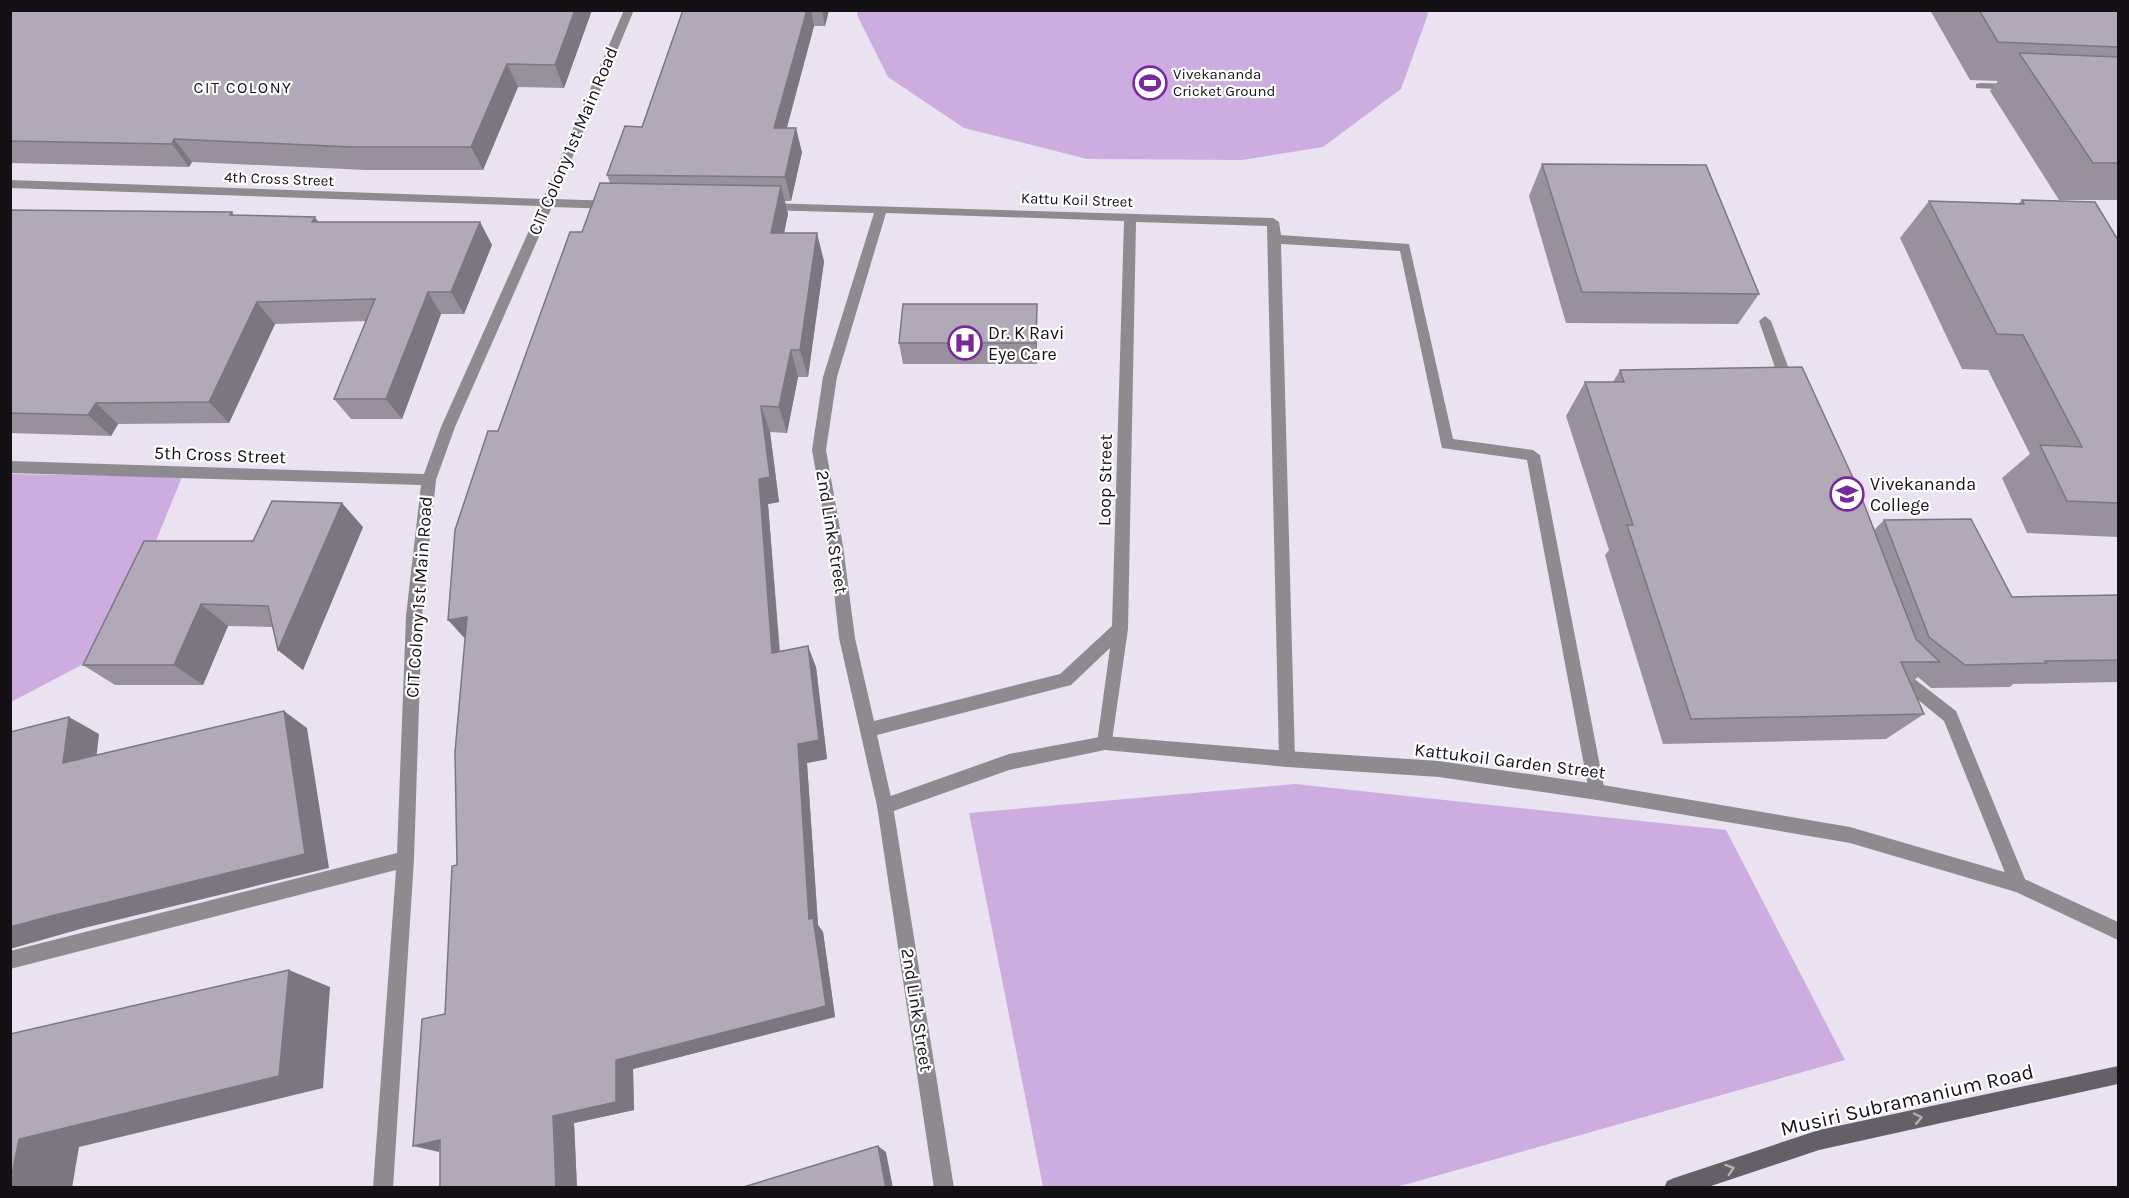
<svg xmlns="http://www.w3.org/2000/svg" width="2129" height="1198" font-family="Karla,sans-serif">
	<rect width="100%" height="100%" fill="#eae2f0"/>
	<path fill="#cdade0" d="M858 11 1427 10 1428 14 1401 89 1323 147 1242 160 1087 159 964 128 888 77 857 15Z
		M11 474 182 477 112 649 11 702Z
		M1295 784 1726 830 1845 1060 1397 1187H1043L969 813Z"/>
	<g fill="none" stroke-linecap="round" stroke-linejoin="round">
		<path fill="#8e8b90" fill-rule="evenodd" d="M1105 736 1287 751 1439 761 1597 784 1850 827 2018 876 2118 922V940L2016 892 1850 843 1597 800 1439 777 1287 767 1105 750 1009 770 885 814 879 812 877 806 879 800 885 798 1009 754Z"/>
		<path fill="#8e8b90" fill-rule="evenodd" d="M624 10H634L555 199 613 201 619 205 613 209 552 207 455 427 436 480 422 616 414 859 393 1188H373L396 870 10 969V951L397 853 406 616 421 485 10 473V461L424 474 441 427 540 206 10 188V180L543 199Z
			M1980 83 2014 84 2019 87 2014 90 1976 88V84Z
			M766 203 1273 218 1279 222 1281 235 1409 244 1453 439 1533 450 1540 455 1605 792 1603 798 1597 800 1591 798 1589 792 1527 460 1442 448 1400 251 1281 244 1295 759 1293 764 1287 767 1281 764 1279 759 1267 226 1136 222 1128 629 1111 748 1105 750 1099 748 1097 743 1110 648 1071 685 877 735 893 806 954 1188H934L877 806 839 638 829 546 812 450 823 377 874 213 762 210V204ZM886 213 1124 221 1112 626 1060 674 874 721 855 638 843 546 826 450 837 377Z
			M1765 316 1771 321 1795 385 1793 389 1788 390 1781 385 1759 321Z
			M1895 664 1956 711 2027 884 2024 890 2018 892 2012 890 1944 721 1889 676 1887 671 1889 666Z"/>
		<path fill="#656068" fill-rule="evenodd" d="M2118 1066V1084L1819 1150 1705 1188H1664L1667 1181 1674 1178 1819 1130Z"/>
	</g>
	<path fill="#98919d" d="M10 10H592L564 88 518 87 483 170H366L192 162 189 167 10 163Z
		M683 10H829L825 26H814L787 128 802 152 791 201H785L788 214 784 233 824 261 808 377H798L787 433 770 432 779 502 768 504 780 651 816 667 827 759 807 763 818 925 823 932 835 1017 633 1069 634 1110 574 1123 577 1188H440L445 1014 457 865 498 431 582 232 610 183 607 175 642 127Z
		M1930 10H2118V200H2059L1990 91 1998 81 1970 80Z
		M1542 164 1759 294 1738 324 1566 323 1529 196Z
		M2022 200 2118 240V537L2027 533 2002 478 2030 454 1988 370 1962 369 1900 238 1929 201 2018 204Z
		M10 210 232 212 234 215 319 222H480L492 245 464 314H441L402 419H351L334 399 366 321 275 324 229 423 118 424 111 436 10 433Z
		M1037 304V364H903L899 343Z
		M1620 370 1874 530 1884 520 2012 597 2118 595V682L2013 684 2010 687 1931 688 1918 677 1910 683 1924 714 1886 739 1663 744 1605 555 1609 550 1566 416 1585 382H1613Z
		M363 527 303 670 278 650 273 627 228 626 203 685H115L83 665 253 541Z"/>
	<path fill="#7c7680" d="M575 10H592L564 88 555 65Z
		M807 10H811L814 26 780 152 774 128Z
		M822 10H829L825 26Z
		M507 64 518 87 483 170 471 147Z
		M796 128 802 152 791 201 785 177Z
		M174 139 192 162 189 167 172 144Z
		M781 186 788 214 778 261 771 233Z
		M315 217 330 239 312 222Z
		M480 222 492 245 464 314 451 292Z
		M817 233 824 261 808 377 800 350Z
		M428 292 441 314 402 419 386 399Z
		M257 302 275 324 229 423 209 402Z
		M1037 304V364L1036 343Z
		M791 350 798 377 787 433 779 407Z
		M96 403 118 424 111 436 88 415Z
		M761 406 770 432 779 502 768 504 781 674 772 653 759 479Z
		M342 503 363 527 303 670 278 650Z
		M201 604 228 626 203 685 174 665Z
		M467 617 468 642 448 620Z
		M808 646 816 667 827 759 807 763 818 925 823 932 835 1017 633 1069 634 1110 574 1123 577 1188H556L553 1116 616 1060 809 919 798 744Z
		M284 711 307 728 329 868 84 928 10 949V927Z
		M69 717 99 734 94 779 63 763Z
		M289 970 330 987 323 1088 79 1147 72 1188H10L19 1139Z
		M440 1140 439 1152 413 1146Z
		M878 1146 886 1152 893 1188H886Z"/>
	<path fill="#b1a9b7" stroke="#7c7680" stroke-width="1.5" d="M10 10H575L555 65 507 64 471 147H352L174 139 172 144 10 141Z
		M683 10H807L774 128H796L785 177 607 175 625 126 642 127Z
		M1979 10H2118V47L1998 42Z
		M2019 53 2118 57V163H2093Z
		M1542 164 1706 165 1759 294 1582 292Z
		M600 183 781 186 771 233H817L800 350H791L779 407 761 406 770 477 759 479 772 653 808 646 819 740 798 744 809 919 813 918 826 1006 616 1060V1102L553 1116 556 1188H440V1140L413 1146 422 1019 445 1014 452 866 457 865 455 752 467 617 448 620 455 530 488 431H498L570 232H582Z
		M2022 200 2095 202 2118 240V503L2067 501 2040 445 2082 447 2023 335 1997 334 1929 201 2024 204Z
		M10 210 232 212 230 215 315 217 312 222H480L451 292H428L386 399H334L375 299 257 302 209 402 96 403 88 415 10 413Z
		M903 304H1037L1036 343H899Z
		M1802 367 1859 491 1916 639 1940 662H1901L1924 714 1691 719 1627 525H1633L1585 382H1624L1620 370Z
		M272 501 342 503 278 650 268 606 201 604 174 665H83L144 541H253Z
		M1971 519 2012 597 2118 595V660L2045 661 2046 663 1965 665 1929 637 1884 520Z
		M284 711 305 854 51 916 10 927V732L69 717 63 763Z
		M289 970 279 1076 19 1139 10 1184V1034Z
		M878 1146 886 1188H740Z"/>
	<defs><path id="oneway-chevron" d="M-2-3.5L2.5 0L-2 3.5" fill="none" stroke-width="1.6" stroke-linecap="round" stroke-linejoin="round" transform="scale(1.5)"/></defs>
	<g stroke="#b2b0b4">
		<use href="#oneway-chevron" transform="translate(1918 1118) rotate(-12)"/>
		<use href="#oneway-chevron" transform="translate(1730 1169) rotate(-18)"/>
	</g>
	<defs>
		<symbol id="stadium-ring" viewBox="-11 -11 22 22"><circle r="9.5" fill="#fff" stroke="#772a9b" stroke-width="1.5"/><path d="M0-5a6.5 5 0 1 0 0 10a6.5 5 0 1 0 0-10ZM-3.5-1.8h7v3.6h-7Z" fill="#772a9b"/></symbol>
		<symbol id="hospital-ring" viewBox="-11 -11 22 22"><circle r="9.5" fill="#fff" stroke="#772a9b" stroke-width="1.5"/><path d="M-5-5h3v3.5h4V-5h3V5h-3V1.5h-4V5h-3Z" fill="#772a9b"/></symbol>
		<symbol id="university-ring" viewBox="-11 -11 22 22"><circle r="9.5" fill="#fff" stroke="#772a9b" stroke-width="1.5"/><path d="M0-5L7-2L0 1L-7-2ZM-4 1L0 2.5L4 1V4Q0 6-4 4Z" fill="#772a9b"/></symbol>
	</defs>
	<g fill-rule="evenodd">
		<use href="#stadium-ring" x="1131" y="64" width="38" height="38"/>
		<use href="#hospital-ring" x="946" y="324" width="38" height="38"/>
		<use href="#university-ring" x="1828" y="475" width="38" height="38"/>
	</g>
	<g text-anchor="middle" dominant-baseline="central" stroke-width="4.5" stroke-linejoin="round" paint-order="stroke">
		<g font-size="15" fill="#141116" stroke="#fff" text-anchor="start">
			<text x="1173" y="74">Vivekananda<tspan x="1173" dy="17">Cricket Ground</tspan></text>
		</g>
		<g font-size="15" fill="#141116" stroke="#fff">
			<text transform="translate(279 179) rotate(2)">4th Cross Street</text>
			<text transform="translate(1077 200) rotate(2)">Kattu Koil Street</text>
		</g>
		<g font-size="16" letter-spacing="1.5" fill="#141116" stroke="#fff">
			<text x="243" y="87">CIT COLONY</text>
		</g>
		<g font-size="18" fill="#141116" stroke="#fff">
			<text transform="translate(573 141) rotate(-67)">CIT Colony 1st Main Road</text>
			<text transform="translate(220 455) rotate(2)">5th Cross Street</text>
			<text transform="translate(1105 480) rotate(-89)">Loop Street</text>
			<text transform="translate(832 532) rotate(81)">2nd Link Street</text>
			<text transform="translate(419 597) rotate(-86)">CIT Colony 1st Main Road</text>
			<text transform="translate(1510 761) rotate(7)">Kattukoil Garden Street</text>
			<text transform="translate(917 1010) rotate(81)">2nd Link Street</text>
		</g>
		<g font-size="18" fill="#141116" stroke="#fff" text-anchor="start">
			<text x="988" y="333">Dr. K Ravi<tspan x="988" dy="21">Eye Care</tspan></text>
			<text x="1870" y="484">Vivekananda<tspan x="1870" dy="21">College</tspan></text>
		</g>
		<g font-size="21" fill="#141116" stroke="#fff">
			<text transform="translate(1907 1100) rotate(-13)">Musiri Subramanium Road</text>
		</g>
	</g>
	<rect width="2129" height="1198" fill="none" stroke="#141116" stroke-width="24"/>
</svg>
